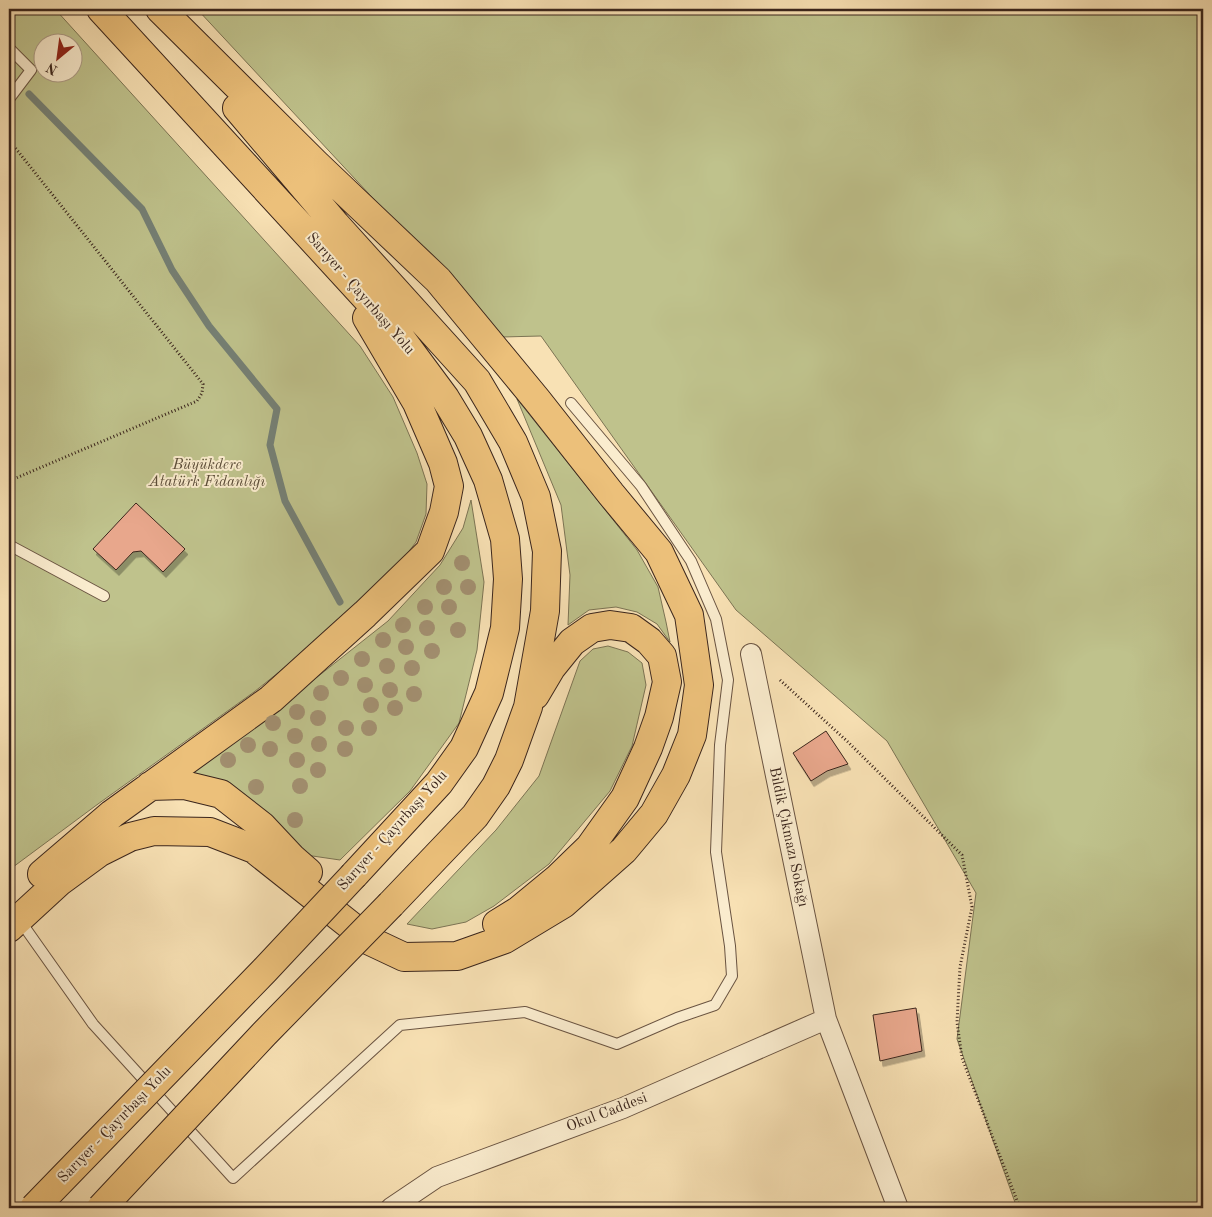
<svg xmlns="http://www.w3.org/2000/svg" width="1212" height="1217" font-family="'Old Standard TT',serif">
	<defs>
		<filter id="shadow"><feDropShadow dx="3" dy="5.5" stdDeviation="0" flood-color="#0004"/></filter>
	</defs>
	<rect width="100%" height="100%" fill="#f8e1b4"/>
	<filter id="stains"><feTurbulence type="fractalNoise" baseFrequency=".004" numOctaves="4"/><feColorMatrix values="0 0 0 0 .2 0 0 0 0 .09 0 0 0 0 .02 0 0 0 .5 -.17"/></filter>
	<radialGradient id="worn" r=".72"><stop offset=".6" stop-color="#630" stop-opacity="0"/><stop offset="1" stop-color="#630" stop-opacity=".3"/></radialGradient>
	<path fill="#bfc28c" stroke="#7c7454" fill-rule="evenodd" d="M9 9H55L360 346 393 397 417 453 427 484 426 514 416 542 397 567 328 633 254 692 98 804 9 870ZM42 42H72V72H42Z
		M197 9H1203V1208H1017L957 1039 976 893 887 741 736 610 541 336 502 337Z
		M517 399 637 550 658 587 666 622 670 642 657 624 637 612 616 607 589 610 568 625 570 575 561 505Z
		M471 500 484 582 477 650 459 723 410 791 340 860 292 853 183 773 302 689 388 621 440 565 463 528Z
		M608 646 628 652 642 663 646 685 632 746 610 791 549 864 494 906 466 922 432 929 407 924 496 830 539 776 580 661 593 649Z"/>
	<g fill="none" stroke-linecap="round" stroke-linejoin="round">
		<path stroke="#758075" stroke-width="7" d="M9 78 10 79
			M29 94 142 209 172 270 209 326 277 409 270 445 285 501 340 602"/>
	</g>
	<path fill="#e8a78c" stroke="#3a251c" filter="url(#shadow)" d="M136 503 185 549 163 572 141 551 133 552 116 570 93 549Z
		M826 731 848 764 827 771 811 781 793 753Z
		M916 1008 922 1051 880 1061 873 1015Z"/>
	<g fill="none" stroke-linecap="round" stroke-linejoin="round">
		<defs>
			<path id="service" d="M9 48 31 70 9 99
				M9 545 104 596
				M9 905 93 1024 233 1178 400 1025 525 1012 617 1044 677 1018 715 1005 732 976 730 946 716 852 720 745 728 680 716 619 691 561 641 486 571 403"/>
			<path id="minor" d="M751 654 826 1019 898 1208
				M391 1208 437 1177 623 1108 826 1019"/>
			<path id="primary" d="M101 9 391 325 445 398 468 436 488 480 505 539 508 579 505 628 489 693 464 748 439 783 354 875
				M237 108 336 225 477 381 513 442 536 497 547 551 545 611 528 707 509 760 496 786 475 816 391 904
				M150 786 184 785 221 794 262 826 292 858 308 872
				M42 874 112 814 271 699 365 614 430 551 444 512 449 486 443 463 417 403 367 318
				M497 924 518 911 558 878 590 847 625 798 648 748 659 717 667 682 662 656 649 641 631 628 610 625 592 628 572 642 551 668 535 695
				M9 928 59 882 100 852 130 837 154 831 210 832 254 849 370 941 404 957 457 956 505 939 563 904 624 850 654 814 676 775 692 735 699 685 689 615 659 552 611 494 537 400 438 280 316 164 160 9"/>
		</defs>
		<use href="#service" stroke="#6a5442" stroke-width="12"/>
		<use href="#minor" stroke="#6a5442" stroke-width="22"/>
		<use href="#primary" stroke="#3a251c" stroke-width="30"/>
		<path stroke="#3a251c" stroke-width="3" stroke-dasharray="1 2.5" stroke-linecap="butt" d="M9 140 203 384 202 393 197 401 9 481
			M780 680 848 742 962 855 972 907 960 967 957 1022 962 1058 1020 1208"/>
		<use href="#service" stroke="#faecce" stroke-width="10"/>
		<use href="#minor" stroke="#faecce" stroke-width="20"/>
		<use href="#primary" stroke="#ecc07a" stroke-width="28"/>
		<defs>
			<path id="primary-bridge" d="M34 1208 264 971 354 875
				M101 1208 264 1034 391 904"/>
		</defs>
		<use href="#primary-bridge" stroke="#3a251c" stroke-width="30" stroke-linecap="butt"/>
		<use href="#primary-bridge" stroke="#ecc07a" stroke-width="28"/>
	</g>
	<g fill="#a28f70">
		<circle cx="462" cy="563" r="8"/>
		<circle cx="444" cy="587" r="8"/>
		<circle cx="468" cy="587" r="8"/>
		<circle cx="425" cy="607" r="8"/>
		<circle cx="449" cy="607" r="8"/>
		<circle cx="403" cy="625" r="8"/>
		<circle cx="427" cy="628" r="8"/>
		<circle cx="458" cy="630" r="8"/>
		<circle cx="383" cy="640" r="8"/>
		<circle cx="406" cy="647" r="8"/>
		<circle cx="432" cy="651" r="8"/>
		<circle cx="362" cy="659" r="8"/>
		<circle cx="387" cy="666" r="8"/>
		<circle cx="412" cy="668" r="8"/>
		<circle cx="341" cy="678" r="8"/>
		<circle cx="365" cy="685" r="8"/>
		<circle cx="390" cy="690" r="8"/>
		<circle cx="321" cy="693" r="8"/>
		<circle cx="414" cy="694" r="8"/>
		<circle cx="371" cy="705" r="8"/>
		<circle cx="395" cy="708" r="8"/>
		<circle cx="297" cy="712" r="8"/>
		<circle cx="318" cy="718" r="8"/>
		<circle cx="273" cy="723" r="8"/>
		<circle cx="346" cy="728" r="8"/>
		<circle cx="369" cy="728" r="8"/>
		<circle cx="295" cy="736" r="8"/>
		<circle cx="319" cy="744" r="8"/>
		<circle cx="248" cy="745" r="8"/>
		<circle cx="270" cy="749" r="8"/>
		<circle cx="345" cy="749" r="8"/>
		<circle cx="228" cy="760" r="8"/>
		<circle cx="297" cy="760" r="8"/>
		<circle cx="318" cy="770" r="8"/>
		<circle cx="300" cy="786" r="8"/>
		<circle cx="256" cy="787" r="8"/>
		<circle cx="295" cy="820" r="8"/>
	</g>
	<g text-anchor="middle" dominant-baseline="central" stroke-width="4" stroke-linejoin="round" paint-order="stroke">
		<g font-size="15" fill="#3a251c" stroke="#faecce">
			<text transform="translate(360 294) rotate(49)">Sarıyer - Çayırbaşı Yolu</text>
			<text transform="translate(393 831) rotate(-48)">Sarıyer - Çayırbaşı Yolu</text>
			<text transform="translate(788 837) rotate(78)">Bildik Çıkmazı Sokağı</text>
			<text transform="translate(607 1113) rotate(-21)">Okul Caddesi</text>
			<text transform="translate(115 1125) rotate(-46)">Sarıyer - Çayırbaşı Yolu</text>
		</g>
		<g font-size="15" font-style="italic" fill="#5b4c38" stroke="#faecce">
			<text x="207" y="465">Büyükdere<tspan x="207" dy="17">Atatürk Fidanlığı</tspan></text>
		</g>
	</g>
	<rect width="1212" height="1217" fill="none" stroke="#f8e1b4" stroke-width="30"/>
	<rect x="10" y="10" width="1192" height="1197" fill="none" stroke="#3a251c" stroke-width="2.5"/>
	<rect x="15" y="15" width="1182" height="1187" fill="none" stroke="#3a251c"/>
	<g transform="translate(58 58) rotate(209)"><circle r="24" fill="#faecce" stroke="#ad9c87"/>
	<path d="M0-4L9 19L0 12L-9 19Z" fill="#8f2418"/>
	<text y="-8" font-size="14" font-weight="bold" text-anchor="middle" fill="#3a251c">N</text>
	</g>
	<rect width="100%" height="100%" filter="url(#stains)"/>
	<rect width="100%" height="100%" fill="url(#worn)"/>
</svg>
